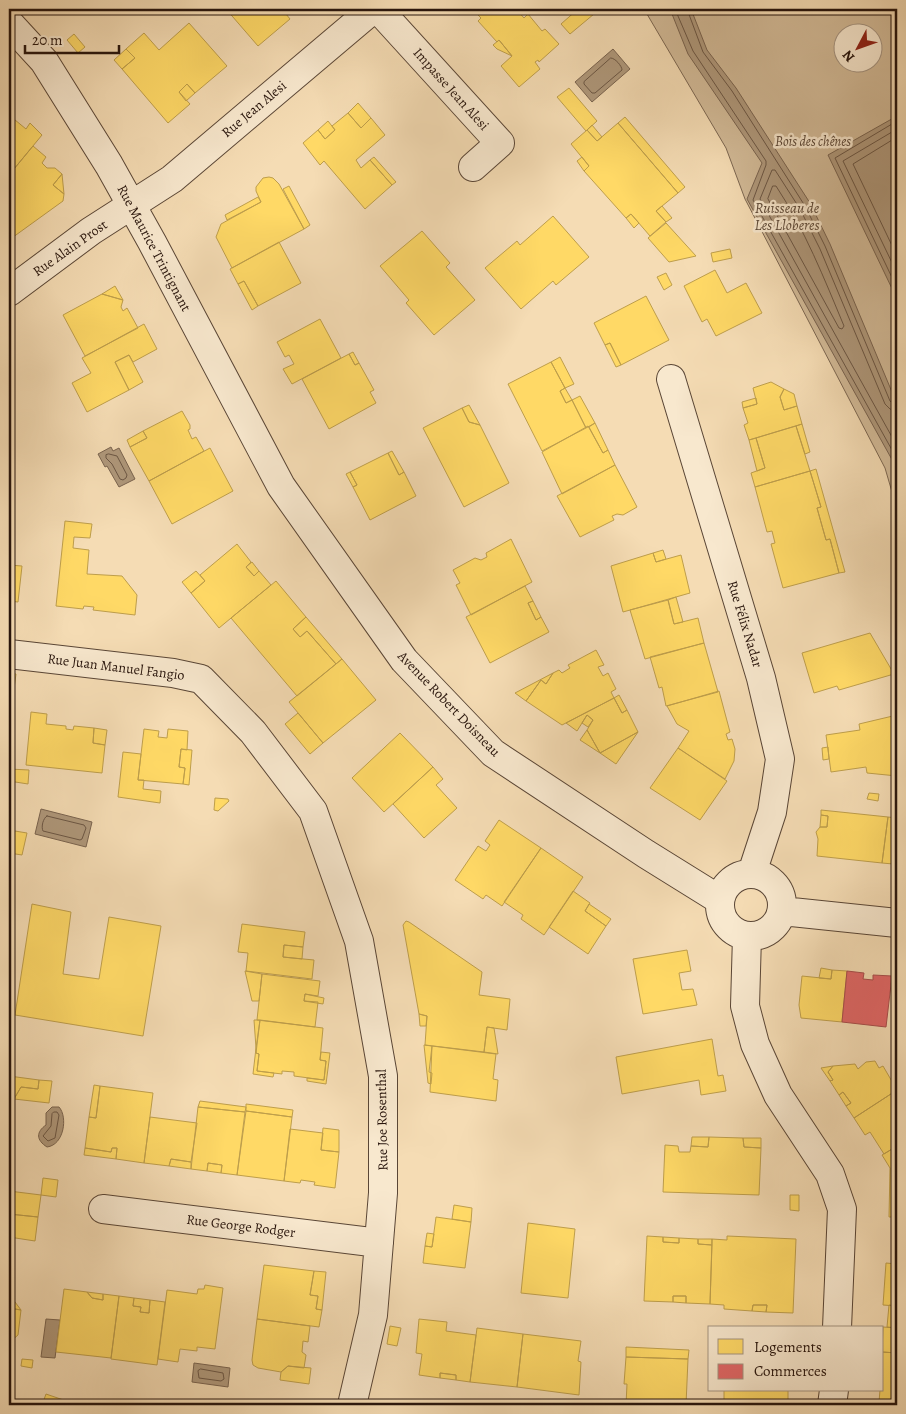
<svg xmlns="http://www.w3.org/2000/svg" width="906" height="1414" font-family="Alegreya,serif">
	<rect width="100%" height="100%" fill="#f5dcb4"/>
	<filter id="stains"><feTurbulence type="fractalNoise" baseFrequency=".004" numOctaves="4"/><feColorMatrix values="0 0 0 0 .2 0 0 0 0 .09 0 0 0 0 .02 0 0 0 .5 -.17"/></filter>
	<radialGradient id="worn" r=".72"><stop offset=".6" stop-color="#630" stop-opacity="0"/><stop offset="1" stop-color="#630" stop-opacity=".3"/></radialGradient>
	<path fill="#d2ba97" stroke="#7c6752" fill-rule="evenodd" d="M644 9H897V509L885 468 745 199 726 148ZM844 32H874V62H844Z"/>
	<path fill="#af987b" stroke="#79634f" d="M670 9H691L707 50 736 88 810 203 830 244 897 404V473L895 465 747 199 762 163 688 54Z
		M613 49 630 69 592 102 575 82Z
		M897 116V299L828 155Z
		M111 447 113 451 119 448 135 479 119 487 107 466 105 467 98 454Z
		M41 809 92 822 86 847 35 834Z
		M52 1107H59C68 1117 64 1145 47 1147 36 1140 36 1132 46 1125V1113Z
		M46 1319 60 1320 55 1358 41 1357Z
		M194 1363 230 1368 228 1387 192 1382Z"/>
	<path fill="#ffd966" stroke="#be9e4b" d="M226 9H282L290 19 258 46Z
		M472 9H516L524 18 528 14 542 31 545 29 559 44 539 62 538 60 535 62 540 69 519 87 501 66 512 56 499 40 497 42 478 21 481 18Z
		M578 9H592L594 14 570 34 561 24Z
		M189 23 227 66 195 93 187 84 179 92 190 104 168 123 122 69 135 58 126 49 144 33 159 50Z
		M74 34 85 47 78 53 67 40Z
		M499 40 512 56 497 49 493 45Z
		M126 49 135 58 122 69 114 60Z
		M187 84 195 93 186 101 179 92Z
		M569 88 597 121 586 131 557 97Z
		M358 103 371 118 361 128 348 113Z
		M348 113 361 128 371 118 385 135 356 160 361 168 370 160 392 185 365 209 324 161 320 165 303 143 318 130 325 139 335 130 332 126Z
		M9 115 26 129 30 123 42 135 9 175Z
		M625 117 685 187 678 193 618 123Z
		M328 121 335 130 325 139 318 130Z
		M618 123 678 193 656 211 666 222 650 236 631 214 626 218 584 171 589 166 571 144 587 130 597 141Z
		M592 125 602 137 597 141 587 130Z
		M33 146 46 157 42 163 47 168H55L62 174 53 185 64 194 63 201 9 240V175Z
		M374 157 396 182 392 185 370 160Z
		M582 157 589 166 584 171 577 161Z
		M62 174 64 194 53 185Z
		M269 177 273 178 279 184 304 229 232 268 216 237 221 224 261 202 256 191V187L263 178Z
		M289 186 310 225 304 229 283 189Z
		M258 197 261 202 227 220 225 215Z
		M662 206 672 218 666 222 656 211Z
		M631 214 639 223 634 228 626 218Z
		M553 216 589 257 556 285 553 281 521 309 485 268 517 241 520 245Z
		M666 223 696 256 669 262 648 238Z
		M422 231 450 263 446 267 475 300 434 335 406 303 409 300 380 266Z
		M279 242 301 283 258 306 244 281 238 284 230 269Z
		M730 249 732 258 713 262 711 253Z
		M715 270 727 293 746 283 762 313 716 336 707 319 702 322 684 286Z
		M666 273 672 285 664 290 657 277Z
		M244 281 258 306 252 310 238 284Z
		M115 286 123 300 102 294Z
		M102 294 123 300 121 307 123 311 127 308 138 328 85 356 63 315Z
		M646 296 669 340 621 365 610 343 605 345 594 323Z
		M320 319 341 358 292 384 283 369 294 364 289 355 285 357 277 342Z
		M144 324 157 349 133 362 129 355 115 362 129 390 87 412 72 383 91 373 82 358Z
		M610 343 621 365 616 367 605 345Z
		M353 352 359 363 355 365 349 354Z
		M349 354 355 365 359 363 374 390 370 392 376 403 329 429 302 379Z
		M129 355 143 382 129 390 115 362Z
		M560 357 574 384 565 388 551 362Z
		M551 362 565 388 560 391 566 403 572 400 586 428 542 451 508 384Z
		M771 382 784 389 780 397 784 410 797 406 802 424 749 440 744 425 748 423 743 408 757 404 753 388Z
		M565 388 572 400 566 403 560 391Z
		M784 389 794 394 797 406 784 410 780 397Z
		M580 396 595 423 586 428 572 400Z
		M756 398 757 404 743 408 742 402Z
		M469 405 480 425 469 422 462 408Z
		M462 408 469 422 480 425 509 483 464 507 423 428Z
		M182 411 190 425V429L188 430 192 439 196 437 204 451 149 481 130 447 147 438 143 431Z
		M595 423 608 450 603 453 589 427Z
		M802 424 810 452 805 454 796 426Z
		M588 426 603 453 608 450 615 465 562 494 542 452Z
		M796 426 810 471 755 487 751 473 765 468 756 438Z
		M143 431 147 438 130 447 127 440Z
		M756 438 765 468 757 471 749 440Z
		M210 448 233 491 172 524 149 481Z
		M392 451 404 472 399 475 388 453Z
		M388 453 399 475 404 472 416 496 370 520 353 487 357 485 350 472Z
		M615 465 637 507 623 515 617 514 612 516 614 520 580 537 557 496Z
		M816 469 845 572 839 573 830 539 826 540 817 508 821 507 810 471Z
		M810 471 821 507 817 508 826 540 830 539 839 573 783 588 771 544 775 543 772 531 767 532 755 487Z
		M350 472 357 485 353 487 346 474Z
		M65 521 92 524 90 538 74 537 73 548 89 550 87 574 122 576 137 595 135 615 93 610 94 607 84 606 83 609 56 606Z
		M511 539 532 582 471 615 456 585 460 583 453 570 475 558 481 560 487 557 486 553Z
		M237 544 251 562 246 567 254 576 259 571 271 585 219 628 191 593 205 581 200 575Z
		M663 550 666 559 656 562 653 553Z
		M653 553 656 562 681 555 690 593 623 612 611 566Z
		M252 562 259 571 254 576 246 567Z
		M9 565 22 566 18 602 9 601Z
		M196 571 205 581 191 593 182 582Z
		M276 581 306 617 293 629 300 637 307 631 336 664 297 696 231 618Z
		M525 586 533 601 528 603 536 620 541 617 549 632 490 663 466 617Z
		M676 597 683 622 674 624 668 600Z
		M668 600 674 624 698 618 704 643 645 659 630 610Z
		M533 601 541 617 536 620 528 603Z
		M306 617 342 659 336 664 307 631 300 637 293 629Z
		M870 633 894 674 839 690 837 686 814 693 802 653Z
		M704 643 718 692 666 706 662 687 659 688 650 657Z
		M596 650 604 665 598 667 603 676 608 673 616 689 611 692 614 698 562 725 526 701 541 680 546 684 553 673 559 670 562 673 570 668 568 665Z
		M342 659 376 700 323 743 289 702Z
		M9 673 16 674 13 696 9 695Z
		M553 673 546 684 541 680 526 701 515 693Z
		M719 691 730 732 726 734 728 740 732 739 735 749 734 761 725 779 678 748 689 731 677 724 667 706Z
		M619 695 627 710 622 713 614 698Z
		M614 698 622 713 627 710 638 732 600 753 587 730 593 720 587 715 577 731 566 723Z
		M31 712 47 714 46 724 66 726V729L73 730 74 726 94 728 93 743 105 745 102 773 26 765Z
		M298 713 323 743 310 754 285 724Z
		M587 715 593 720 588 727 582 723Z
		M897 715V776L867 773 866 767 831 772 826 735 860 730 859 724Z
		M94 728 107 730 105 745 93 743Z
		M144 729 159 731 158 737 167 738 168 729 188 731 187 750 181 749 179 767 185 768 183 784 138 780Z
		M587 730 600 753 580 740Z
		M638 732 616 764 600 753Z
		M400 733 433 767 384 812 352 778Z
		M828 747 829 759 823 760 822 748Z
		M678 748 727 781 700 820 650 788Z
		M181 749 192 750 189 785 183 784 185 768 179 767Z
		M123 752 141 754 138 780H144L143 789 161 791 160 803 118 797Z
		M433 767 443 779 436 785 457 808 424 838 393 804Z
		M9 769 29 770 28 784 9 781Z
		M869 793 879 794 878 801 867 799Z
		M215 798 228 799 229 801 218 811 214 810Z
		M821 810 888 817 882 863 817 856 818 839 816 832 820 827H827L828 816 821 815Z
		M821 815 828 816 827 827H820Z
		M888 817 897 818V832L893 864 882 863Z
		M499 820 541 848 502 906 486 895 483 899 455 880 478 846 486 851 490 845 485 841Z
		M9 830 27 833 22 855 9 853Z
		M541 848 583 877 544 935 521 919 523 915 504 902Z
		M573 891 590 903 585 911 606 926 588 954 549 927Z
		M32 904 71 912 63 974 99 979 109 917 161 926 143 1036 15 1015Z
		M589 904 611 919 606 926 585 911Z
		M406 921 409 922 482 972 479 995 510 999 507 1030 487 1027 484 1052 425 1045 427 1016 419 1014 403 925Z
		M242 924 305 932 303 947 284 945 283 957 314 960 312 979 246 971 248 953 238 952Z
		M284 945 303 947 302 959 283 957Z
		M687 950 691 971 679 973 682 990 693 989 697 1005 643 1014 633 959Z
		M821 968 832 970 831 979 819 978Z
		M832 970 847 971 842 1022 801 1018 799 1005 802 976 831 979Z
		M245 971 262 974 259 1001H252Z
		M262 974 320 981 318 996 305 994 304 1001 318 1002 315 1027 257 1020Z
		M305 994 324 998 323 1004 304 1001Z
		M419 1014 427 1016 426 1026H420Z
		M254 1020H260L256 1048Z
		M260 1020 323 1028 320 1060 326 1061 324 1080 294 1076V1072L282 1071V1074L257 1071 259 1054 256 1053Z
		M487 1027 494 1028 498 1054 484 1052Z
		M712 1039 718 1076 723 1075 726 1091 701 1095 699 1080 622 1094 616 1057Z
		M424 1045 432 1046 429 1072 432 1073 431 1084 428 1083Z
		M432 1046 496 1054 493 1079 498 1080 496 1101 430 1092Z
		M256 1048V1053L259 1054 257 1071 274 1073 273 1077 253 1074Z
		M321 1052 330 1053 326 1084 307 1081V1078L324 1080 326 1061 320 1060Z
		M875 1061 879 1068 883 1066 897 1090 854 1118 846 1106 851 1103 843 1092 839 1095 830 1081 833 1080 828 1072 833 1066 855 1064 858 1069 866 1062Z
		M833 1066 828 1072 833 1080 830 1081 821 1068Z
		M9 1076 39 1080 38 1089 21 1087 14 1099 10 1134Z
		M39 1080 52 1081 49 1103 14 1099 21 1087 38 1089Z
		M94 1085 100 1086 96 1118 89 1117Z
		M100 1086 153 1093 144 1163 116 1159 117 1148H112L111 1152 85 1148 89 1117 96 1118Z
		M897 1090V1146L884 1154 870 1132 865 1135 854 1118Z
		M843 1092 851 1103 846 1106 839 1095Z
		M200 1101 246 1107 245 1112 198 1107Z
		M246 1104 293 1110 292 1117 246 1111Z
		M198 1107 245 1112 237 1175 221 1173 222 1165 208 1163 207 1171 191 1169Z
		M246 1111 292 1117 284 1181 237 1175Z
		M150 1117 197 1123 191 1162 171 1159 169 1166 144 1163Z
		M323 1128 339 1130V1152L321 1150Z
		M290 1129 323 1133 321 1150 339 1152 335 1188 314 1185 315 1182 301 1180 300 1183 284 1181Z
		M692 1137H709L708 1147 691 1146Z
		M709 1137 743 1138 744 1147 761 1148 759 1195 663 1192 665 1145 678 1146 679 1152H690L691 1146 708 1147Z
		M743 1138H761V1148L744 1147Z
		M897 1146V1217H889L890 1168 882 1155Z
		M85 1148 111 1152 112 1148H117L116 1159 84 1155Z
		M171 1159 191 1162V1169L169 1166Z
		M208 1163 222 1165 221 1173 207 1171Z
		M43 1178 58 1180 56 1197 41 1195Z
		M9 1191 41 1195 38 1217 9 1214Z
		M790 1195H799V1211L790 1210Z
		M454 1205 472 1208 471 1222 452 1219Z
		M9 1214 38 1217 35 1241 9 1237Z
		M436 1217 471 1222 465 1268 423 1263 425 1246 432 1247Z
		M528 1223 575 1229 568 1298 521 1293Z
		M427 1233 434 1234 432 1247 425 1246Z
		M647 1236 663 1237V1242L679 1243V1238L698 1239V1244L712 1245 710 1304 686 1303V1296H673V1302L644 1301Z
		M727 1236 796 1239 793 1313 766 1312 767 1305H753L752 1311 724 1309V1305L710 1304 712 1239 727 1240Z
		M663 1237 679 1238V1243L663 1242Z
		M698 1239H712V1245L698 1244Z
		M886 1263 897 1264V1306L883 1305Z
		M264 1265 314 1271 310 1295 318 1296 316 1309 322 1310 319 1327 257 1319Z
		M314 1271 326 1272 322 1310 316 1309 318 1296 310 1295Z
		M205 1285 223 1288 215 1349 197 1347V1351L180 1349 178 1362 158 1359 167 1290 197 1294 198 1289H204Z
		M64 1289 87 1292 92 1298 103 1300V1294L119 1296 111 1358 56 1352Z
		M87 1292 103 1294V1300L92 1298Z
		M9 1294 21 1310 9 1308Z
		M119 1296 134 1298 133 1306 141 1307 140 1312 149 1313 150 1300 165 1302 157 1365 111 1359Z
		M673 1296H686V1303L673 1302Z
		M134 1298 150 1300 149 1313 140 1312 141 1307 133 1306Z
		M753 1305H767L766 1312 752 1311Z
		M889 1305 897 1306V1328L887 1327Z
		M9 1308 21 1310 18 1335 10 1342Z
		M257 1319 310 1326 308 1342 303 1341 302 1352 306 1355 304 1368 288 1366 281 1372 258 1368 253 1365 252 1360Z
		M419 1319 447 1322 446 1331 476 1335 470 1382 456 1380V1375L440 1373V1378L419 1375 422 1354 416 1353Z
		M390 1326 401 1328 397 1346 387 1344Z
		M883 1327 897 1328V1353L882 1352Z
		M477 1328 523 1334 517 1387 470 1382Z
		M523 1334 581 1341 578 1361 581 1362 579 1395 517 1387Z
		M626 1347 689 1350 688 1359 626 1357Z
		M882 1352 897 1353V1403L879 1402 880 1390H882Z
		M626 1357 688 1359 686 1405H626L627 1384H624Z
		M22 1359 33 1360 32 1368 21 1366Z
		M288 1366 311 1368 309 1384 280 1380 281 1372Z
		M440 1373 456 1375V1380L440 1378Z
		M724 1390H788V1405H724Z
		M46 1394 78 1405H42Z"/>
	<path fill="#e06666" stroke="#a84d4b" d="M847 971 864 973 863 979 873 980V975L892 976 886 1027 842 1022Z"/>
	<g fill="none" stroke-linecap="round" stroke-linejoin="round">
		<path stroke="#6b5644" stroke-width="1" d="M675 9 693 51 766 161V165L753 200 897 459
			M687 9 703 52 732 91 805 206 825 246 890 401 893 404H897
			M611 58C615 58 622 66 622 70L595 93H592L584 84V82Z
			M897 121 835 158 897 288
			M897 129 843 161 897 273
			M897 137 853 164 897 256
			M773 186H776C805 230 824 278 844 326L842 329 839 328 768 199Z
			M897 411 890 409 885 404 820 249 800 209 775 170H772L760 199 897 446
			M109 454 117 456 127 475 126 478 123 480 120 479 112 464 106 458V455Z
			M47 816 84 825 86 828 82 839 80 840 43 831C41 827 43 818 47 816Z
			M54 1112H57L59 1115 55 1138 48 1141 43 1136 51 1126 52 1114Z
			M201 1369 223 1373 224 1379 221 1381 199 1378 198 1371Z"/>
		<defs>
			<path id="street" d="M378 9 500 143 473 167
				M9 23 44 61 109 165 152 242 281 486 404 660 493 753 646 854 720 900
				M9 292 91 231 172 179 373 9
				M671 379 761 678 780 759 772 812 752 873
				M9 654 173 673 201 679 253 732 313 811 359 941 383 1076V1193L373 1315 352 1405
				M720 905a31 31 0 1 1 62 0a31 31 0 1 1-62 0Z
				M782 911 897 923
				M747 936 745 1006 755 1044 778 1095 830 1174 842 1209 837 1328
				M103 1209 379 1243
				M832 1405 834 1390"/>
		</defs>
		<use href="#street" stroke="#5a4636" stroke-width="30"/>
		<use href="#street" stroke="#f8e8ce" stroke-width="28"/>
	</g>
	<g text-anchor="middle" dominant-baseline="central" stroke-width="5" stroke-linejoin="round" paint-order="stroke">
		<g font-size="14" fill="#27140c" stroke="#f8e8ce">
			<text transform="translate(451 89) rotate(48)">Impasse Jean Alesi</text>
			<text transform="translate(254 109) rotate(-40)">Rue Jean Alesi</text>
			<text transform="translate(70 248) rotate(-35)">Rue Alain Prost</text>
			<text transform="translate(154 248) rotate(62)">Rue Maurice Trintignant</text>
			<text transform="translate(745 624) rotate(73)">Rue Félix Nadar</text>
			<text transform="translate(116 667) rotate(7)">Rue Juan Manuel Fangio</text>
			<text transform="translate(449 704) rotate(46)">Avenue Robert Doisneau</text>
			<text transform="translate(382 1120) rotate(-91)">Rue Joe Rosenthal</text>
			<text transform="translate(241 1226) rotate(7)">Rue George Rodger</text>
		</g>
		<g font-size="14" font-style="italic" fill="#5a4636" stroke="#f8e8ce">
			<text x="813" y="141">Bois des chênes</text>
		</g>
		<g font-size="15" font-style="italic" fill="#5d4938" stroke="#f8e8ce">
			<text x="787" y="208">Ruisseau de<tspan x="787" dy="17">Les Lloberes</tspan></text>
		</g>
	</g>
	<rect width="906" height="1414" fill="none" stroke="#f5dcb4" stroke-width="30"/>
	<rect x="10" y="10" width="886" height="1394" fill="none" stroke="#27140c" stroke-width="2.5"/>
	<rect x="15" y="15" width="876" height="1384" fill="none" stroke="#27140c"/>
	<rect x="708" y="1326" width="175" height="65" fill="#f8e8ce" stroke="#a49380"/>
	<rect x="718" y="1339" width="25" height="15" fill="#ffd966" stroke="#a49380"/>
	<text x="754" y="1352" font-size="15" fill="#27140c">Logements</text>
	<rect x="718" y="1364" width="25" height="15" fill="#e06666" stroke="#a49380"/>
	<text x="754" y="1376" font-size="15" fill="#27140c">Commerces</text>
	<g transform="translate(858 48) rotate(229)"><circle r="24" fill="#f8e8ce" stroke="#a49380"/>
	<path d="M0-4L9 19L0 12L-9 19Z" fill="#8f2418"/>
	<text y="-8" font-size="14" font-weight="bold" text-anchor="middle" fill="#27140c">N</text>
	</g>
	<path d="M25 45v8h94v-8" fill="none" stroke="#27140c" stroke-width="2.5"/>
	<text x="32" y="45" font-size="15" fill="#27140c" stroke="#f8e8ce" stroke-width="4" paint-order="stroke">20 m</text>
	<rect width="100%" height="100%" filter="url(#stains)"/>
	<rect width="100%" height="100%" fill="url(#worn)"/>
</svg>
